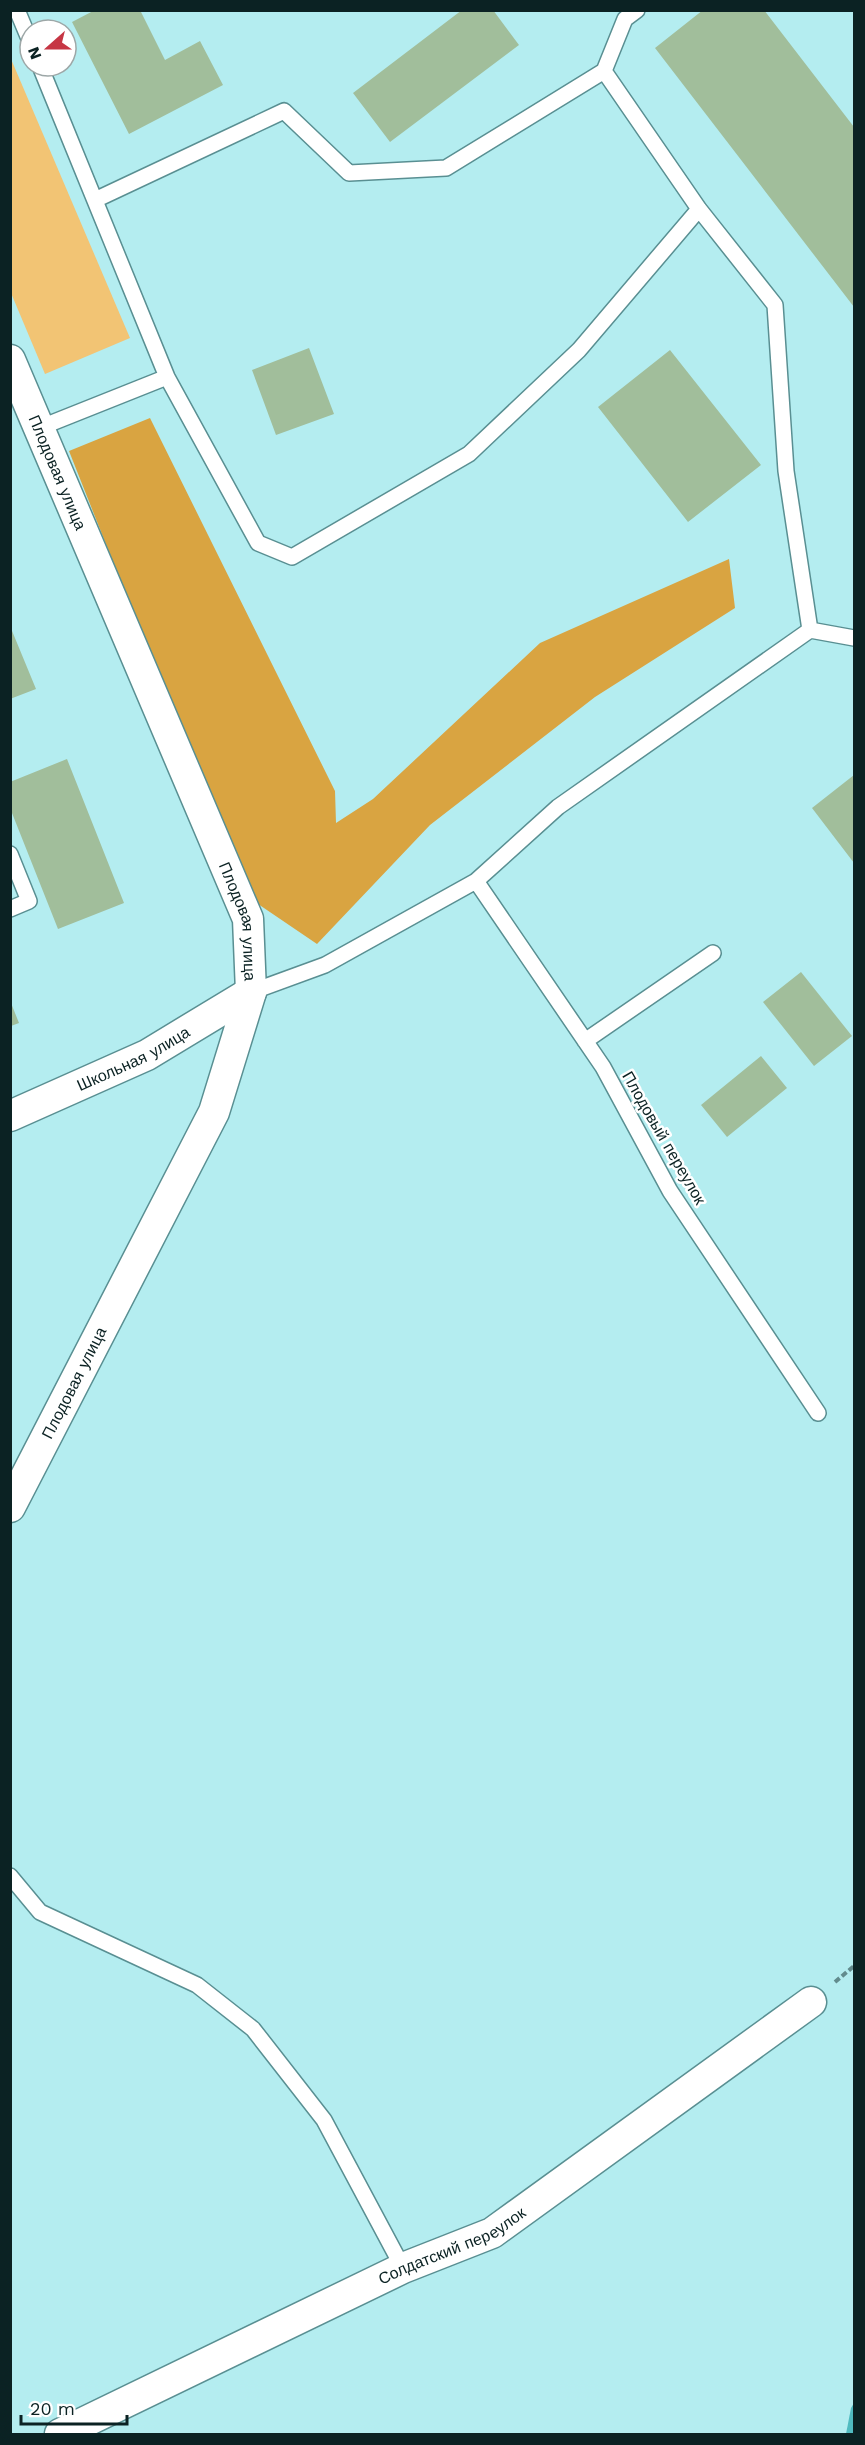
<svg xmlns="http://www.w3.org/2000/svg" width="865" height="2445" font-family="'Work Sans',sans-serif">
	<rect width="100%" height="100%" fill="#b4edf0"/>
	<path fill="#f2c474" d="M11 59 130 338 45 374 11 293Z"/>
	<path fill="#d9a441" d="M150 418 335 791 336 823 373 799 540 643 729 559 735 608 595 697 430 825 317 944 245 895 69 451Z"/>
	<path fill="#50bbc0" d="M854 2403V2434H846L851 2408Z"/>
	<path fill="#a1be9b" d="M95 10H140L165 60 200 41 223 85 129 134 72 22Z
		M462 10H493L519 45 390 142 353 93Z
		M703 10H764L854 127V307L655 48Z
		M309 348 334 414 276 435 252 370Z
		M670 350 761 465 688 522 598 407Z
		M10 626 36 689 10 699Z
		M67 759 124 903 58 929 10 808V782Z
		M854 775V863L812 808Z
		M801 972 852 1036 814 1066 763 1002Z
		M11 1003 19 1023 11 1026Z
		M761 1056 787 1088 727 1137 701 1105Z"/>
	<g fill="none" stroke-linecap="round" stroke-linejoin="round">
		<defs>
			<path id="service" d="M17 10 30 41
				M40 66 167 377 258 543 292 557 469 454 579 350 699 209
				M604 71 699 209 775 305 786 471 810 630 854 638
				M95 200 284 111 349 173 446 168 604 71 625 19 637 10
				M39 428 167 377
				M10 854 29 901 10 909
				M476 881 603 1067 670 1191 818 1413
				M251 992 325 965 476 881 558 807 810 630
				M585 1041 713 953
				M10 1876 40 1912 197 1985 253 2029 324 2120 403 2268"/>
			<g id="minor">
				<path id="s1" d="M10 360 248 919 251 992 214 1112 10 1507"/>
				<path id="s2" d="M10 1116 147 1055 251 992"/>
				<path id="s3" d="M60 2434 403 2268 492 2233 811 2002"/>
			</g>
		</defs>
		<use href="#service" stroke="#598f92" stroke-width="18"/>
		<use href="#minor" stroke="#598f92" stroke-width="33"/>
		<path stroke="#628b8d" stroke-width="4" stroke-dasharray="6 3" stroke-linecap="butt" d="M835 1982 854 1966"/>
		<use href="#service" stroke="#fff" stroke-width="15"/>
		<use href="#minor" stroke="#fff" stroke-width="30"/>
	</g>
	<g text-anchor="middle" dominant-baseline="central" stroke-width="5" stroke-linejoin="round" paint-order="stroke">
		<g font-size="16" fill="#0b2223" stroke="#fff">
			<text stroke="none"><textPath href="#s1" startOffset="122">Плодовая улица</textPath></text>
			<text stroke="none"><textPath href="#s1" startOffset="608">Плодовая улица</textPath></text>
			<text stroke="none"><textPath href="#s2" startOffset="136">Школьная улица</textPath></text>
			<text transform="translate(664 1138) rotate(60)">Плодовый переулок</text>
			<text transform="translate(74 1383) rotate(-63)">Плодовая улица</text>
			<text stroke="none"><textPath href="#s3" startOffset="435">Солдатский переулок</textPath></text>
		</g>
	</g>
	<rect width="865" height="2445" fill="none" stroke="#0b2223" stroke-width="24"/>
	<g transform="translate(48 48) rotate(249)"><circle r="28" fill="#ffffff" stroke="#9da7a7" stroke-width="1.5"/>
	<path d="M0-4.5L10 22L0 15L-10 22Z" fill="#c63644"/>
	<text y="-9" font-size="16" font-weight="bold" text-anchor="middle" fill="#0b2223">N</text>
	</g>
	<path d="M21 2415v9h106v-9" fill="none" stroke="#0b2223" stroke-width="3"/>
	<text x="30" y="2415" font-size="18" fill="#0b2223" stroke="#ffffff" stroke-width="4.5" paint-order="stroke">20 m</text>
</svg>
